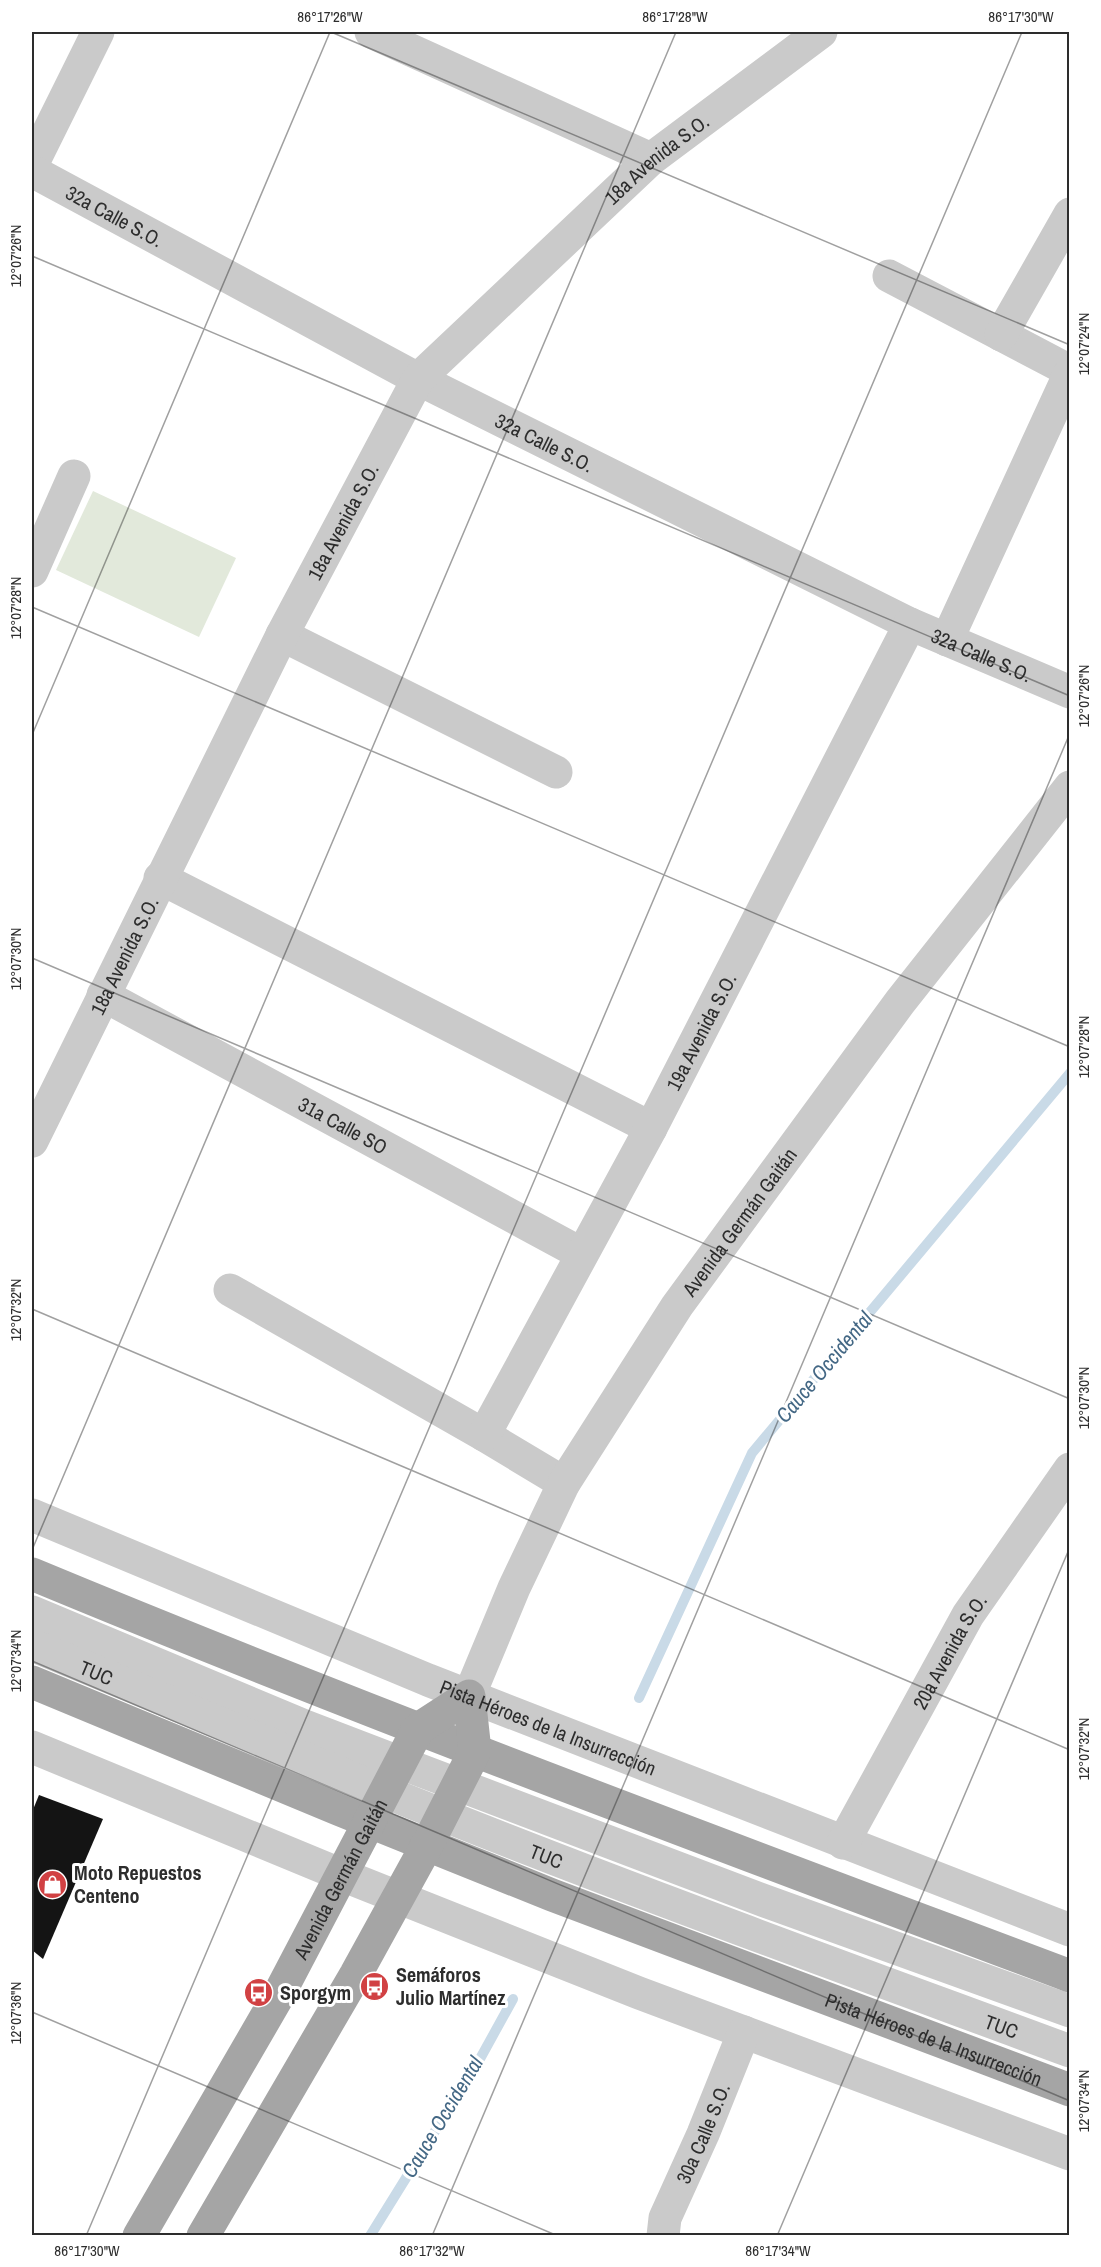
<svg xmlns="http://www.w3.org/2000/svg" width="1101" height="2267" font-family="'Archivo Narrow',sans-serif">
	<rect width="100%" height="100%" fill="#fff"/>
	<path fill="#e2e9db" d="M93 491 236 558 199 637 56 570Z"/>
	<g fill="none" stroke-linecap="round" stroke-linejoin="round">
		<path stroke="#c9dae7" stroke-width="10" d="M639 1698 752 1453 1070 1073
			M370 2236 481 2057 513 1999"/>
	</g>
	<path fill="#141414" d="M39 1795 103 1819 43 1959 32 1950V1812Z"/>
	<g fill="none" stroke-linecap="round" stroke-linejoin="round">
		<g stroke="#cacaca" stroke-width="33">
			<path d="M371 32 651 159"/>
			<path d="M32 165 98 32"/>
			<path id="s1" d="M32 171 418 379 910 624 1070 692"/>
			<path d="M889 276 1070 371"/>
			<path d="M1001 335 1070 214"/>
			<path d="M32 571 74 476"/>
			<path d="M282 635 556 772"/>
			<path d="M947 640 1070 373"/>
			<path d="M160 878 651 1128"/>
			<path id="s2" d="M103 995 582 1254"/>
			<path id="s3" d="M32 1141 282 635 418 379 651 159 821 32"/>
			<path d="M230 1290 484 1435 564 1483"/>
			<path id="s4" d="M484 1435 651 1128 910 624"/>
			<path id="s5" d="M32 1515 428 1680 1070 1930"/>
			<path d="M32 1612 307 1727 401 1763 765 1901 1070 2011"/>
			<path id="s6" d="M32 1645C149 1694 266 1743 383 1791 610 1883 840 1966 1070 2051"/>
			<path id="s7" d="M469 1696 514 1588 564 1483 677 1306 900 1002 1070 787"/>
			<path d="M32 1747 342 1875 639 1993 1070 2154"/>
			<path id="s8" d="M843 1843 968 1615 1070 1469"/>
			<path id="s9" d="M663 2236 665 2218 703 2134 744 2032"/>
		</g>
		<g stroke="#a5a5a5" stroke-width="33">
			<path d="M32 1574C374 1716 722 1845 1070 1976"/>
			<path id="s10" d="M32 1682 338 1809 552 1895 1070 2090"/>
			<path id="s11" d="M139 2236 277 1998 418 1729 469 1696 475 1751 427 1845 356 1974 203 2236"/>
		</g>
	</g>
	<path fill="none" stroke="#2d2d2d" stroke-width="1.5" stroke-opacity="0.45" d="M331 32 1070 345M32 256 1070 696M32 607 1070 1047M32 735 330 32M32 958 1070 1399M32 1309 1070 1750M32 1550 676 32M32 1661 1070 2101M32 2012 558 2236M86 2236 1022 32M432 2236 1070 733M777 2236 1070 1547"/>
	<defs>
		<symbol id="shop-disc" viewBox="-11 -11 22 22"><circle r="9.5" fill="#d14143" stroke="#fff"/><path d="M-5-2.5h2.3a2.7 3.5 0 0 1 5.4 0H5L5.5 6h-11ZM-1.5-2.5h3a1.5 2.3 0 0 0-3 0Z" fill="#fff"/></symbol>
		<symbol id="bus-disc" viewBox="-11 -11 22 22"><circle r="9.5" fill="#d14143" stroke="#fff"/><path d="M-5-6H5V4H4V6H2V4H-2V6H-4V4H-5ZM-3.5-4V0h7V-4ZM-3.5 1.2v1.5H-2V1.2ZM2 1.2v1.5H3.5V1.2Z" fill="#fff"/></symbol>
	</defs>
	<g fill-rule="evenodd">
		<use href="#shop-disc" x="36" y="1868" width="33" height="33"/>
		<use href="#bus-disc" x="358" y="1970" width="33" height="33"/>
		<use href="#bus-disc" x="242" y="1976" width="33" height="33"/>
	</g>
	<g text-anchor="middle" dominant-baseline="central" stroke-width="6" stroke-linejoin="round" paint-order="stroke">
		<g font-size="20" fill="#2d2d2d" stroke="#fff">
			<text stroke="none"><textPath href="#s3" startOffset="1179">18a Avenida S.O.</textPath></text>
			<text stroke="none"><textPath href="#s1" startOffset="94">32a Calle S.O.</textPath></text>
			<text stroke="none"><textPath href="#s1" startOffset="580">32a Calle S.O.</textPath></text>
			<text stroke="none"><textPath href="#s3" startOffset="693">18a Avenida S.O.</textPath></text>
			<text stroke="none"><textPath href="#s1" startOffset="1066">32a Calle S.O.</textPath></text>
			<text stroke="none"><textPath href="#s3" startOffset="207">18a Avenida S.O.</textPath></text>
			<text stroke="none"><textPath href="#s4" startOffset="458">19a Avenida S.O.</textPath></text>
			<text stroke="none"><textPath href="#s2" startOffset="273">31a Calle SO</textPath></text>
			<text stroke="none"><textPath href="#s7" startOffset="548">Avenida Germán Gaitán</textPath></text>
			<text stroke="none"><textPath href="#s8" startOffset="219">20a Avenida S.O.</textPath></text>
			<text stroke="none"><textPath href="#s6" startOffset="70">TUC</textPath></text>
			<text stroke="none"><textPath href="#s5" startOffset="558">Pista Héroes de la Insurrección</textPath></text>
			<text stroke="none"><textPath href="#s6" startOffset="556">TUC</textPath></text>
			<text stroke="none"><textPath href="#s11" startOffset="410">Avenida Germán Gaitán</textPath></text>
			<text stroke="none"><textPath href="#s6" startOffset="1042">TUC</textPath></text>
			<text stroke="none"><textPath href="#s10" startOffset="970">Pista Héroes de la Insurrección</textPath></text>
			<text stroke="none"><textPath href="#s9" startOffset="111">30a Calle S.O.</textPath></text>
		</g>
		<g font-size="20" font-weight="bold" fill="#2d2d2d" stroke="#fff" text-anchor="start">
			<text x="74" y="1872">Moto Repuestos<tspan x="74" dy="23">Centeno</tspan></text>
			<text x="396" y="1974">Semáforos<tspan x="396" dy="23">Julio Martínez</tspan></text>
			<text x="280" y="1992">Sporgym</text>
		</g>
		<g font-size="21" font-style="italic" fill="#446885" stroke="#fff">
			<text transform="translate(824 1367) rotate(-50)">Cauce Occidental</text>
			<text transform="translate(442 2117) rotate(-59)">Cauce Occidental</text>
		</g>
	</g>
	<rect width="1101" height="2267" fill="none" stroke="#ffffff" stroke-width="66"/>
	<rect x="33" y="33" width="1035" height="2201" fill="none" stroke="#2d2d2d" stroke-width="2"/>
	<g font-size="15" text-anchor="middle" fill="#2d2d2d">
		<text x="330" y="22">86°17'26"W</text>
		<text x="675" y="22">86°17'28"W</text>
		<text x="1021" y="22">86°17'30"W</text>
		<text transform="translate(16 256) rotate(-90)" y="5">12°07'26"N</text>
		<text transform="translate(1084 344) rotate(-90)" y="5">12°07'24"N</text>
		<text transform="translate(16 608) rotate(-90)" y="5">12°07'28"N</text>
		<text transform="translate(1084 696) rotate(-90)" y="5">12°07'26"N</text>
		<text transform="translate(16 959) rotate(-90)" y="5">12°07'30"N</text>
		<text transform="translate(1084 1047) rotate(-90)" y="5">12°07'28"N</text>
		<text transform="translate(16 1310) rotate(-90)" y="5">12°07'32"N</text>
		<text transform="translate(1084 1398) rotate(-90)" y="5">12°07'30"N</text>
		<text transform="translate(16 1661) rotate(-90)" y="5">12°07'34"N</text>
		<text transform="translate(1084 1749) rotate(-90)" y="5">12°07'32"N</text>
		<text transform="translate(16 2013) rotate(-90)" y="5">12°07'36"N</text>
		<text transform="translate(1084 2101) rotate(-90)" y="5">12°07'34"N</text>
		<text x="87" y="2256">86°17'30"W</text>
		<text x="432" y="2256">86°17'32"W</text>
		<text x="778" y="2256">86°17'34"W</text>
	</g>
</svg>
